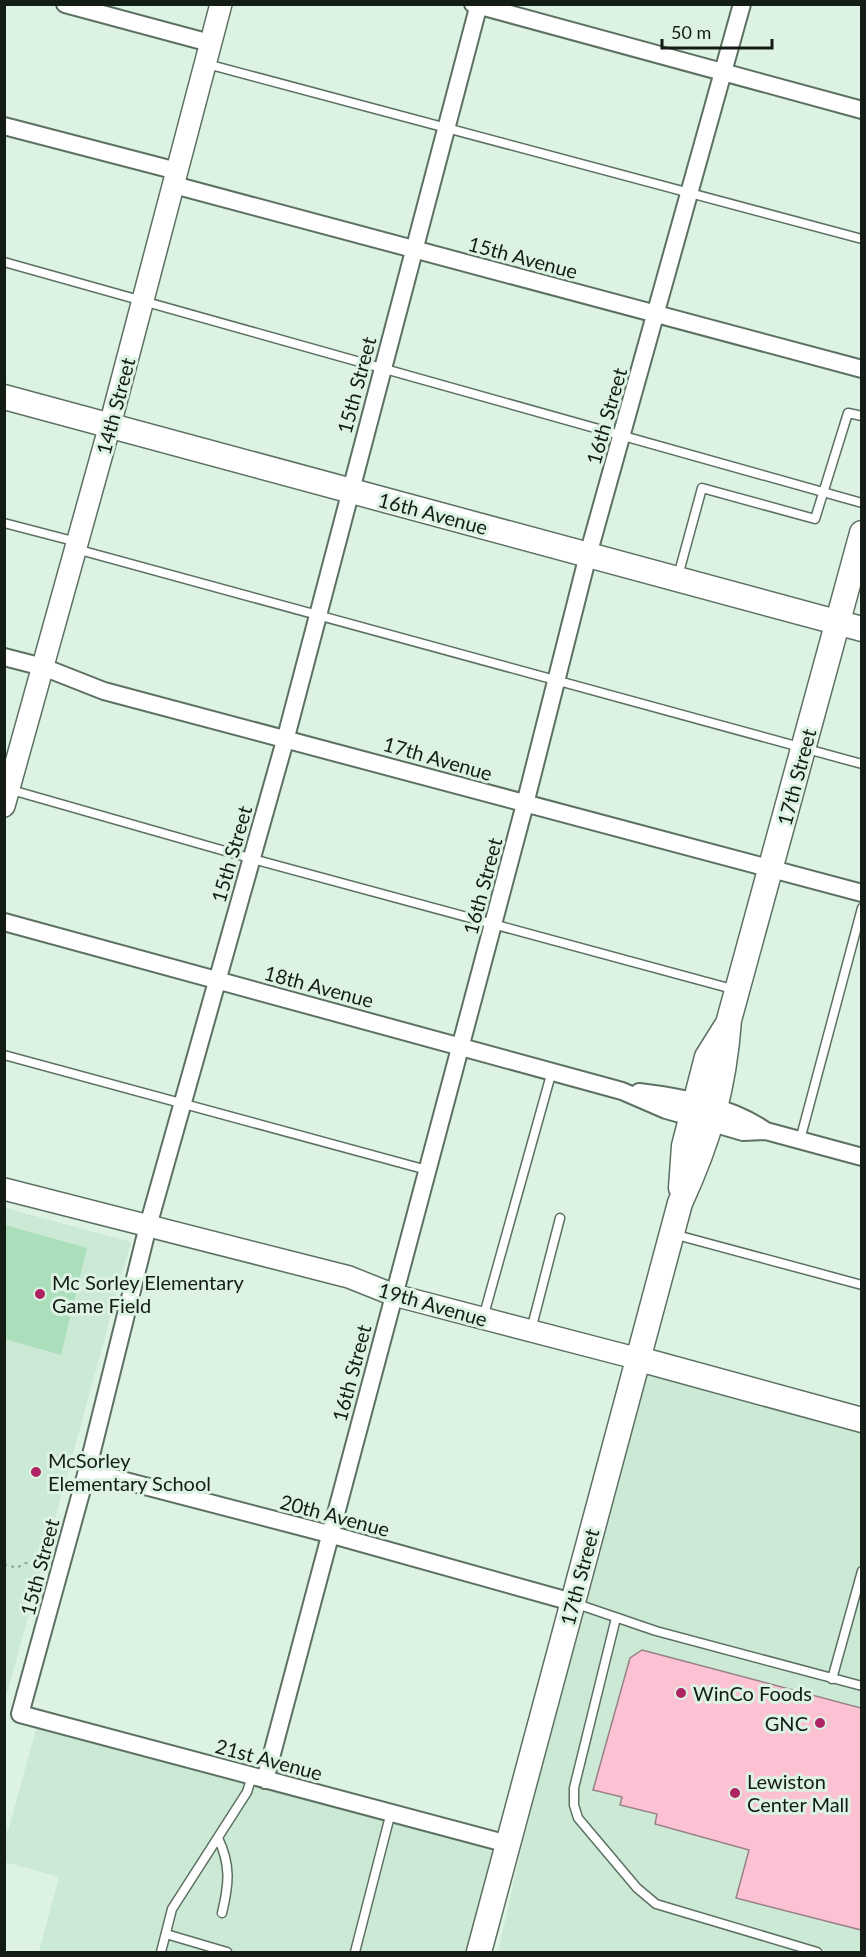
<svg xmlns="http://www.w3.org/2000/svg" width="866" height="1957" font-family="Lato,sans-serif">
	<rect width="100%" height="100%" fill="#dcf2e2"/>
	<path fill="#cce9d5" d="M5 1208 131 1242 5 1701Z
		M645 1368 861 1428V1952H498L520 1854Z
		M39 1719 508 1844 479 1952H39L59 1877 5 1862 4 1830 8 1831Z"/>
	<path fill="#abdfbb" d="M5 1225 87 1248 61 1355 5 1339Z"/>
	<path fill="#fcc2d4" stroke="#988087" stroke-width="1.5" d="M642 1650 861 1708V1930L736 1898 749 1850 655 1824 657 1814 620 1805 622 1797 593 1790 630 1658Z"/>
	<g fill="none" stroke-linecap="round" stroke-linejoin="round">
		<defs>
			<path id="service" d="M207 64 862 239
				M4 262 862 503
				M4 523 77 542
				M76 549 862 764
				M678 576 702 488 815 519 848 413 862 416
				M8 789 253 859 736 990
				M4 1055 427 1170
				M800 1140 862 908
				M673 1234 862 1285
				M483 1318 552 1071
				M531 1330 560 1218
				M574 1603 656 1631 862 1686
				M616 1618 574 1788V1805L578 1818 637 1888 656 1904 817 1952
				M832 1679 862 1571
				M218 1838C231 1865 229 1884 222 1913
				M166 1934 227 1952
				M161 1952 172 1909 247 1792 252 1776
				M355 1952 391 1812"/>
			<path id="minor" d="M65 4 210 43
				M473 4 862 110
				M479 4 286 737 148 1226 87 1471 20 1714 508 1844
				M4 126 177 171
				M174 185 862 369
				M4 657 43 667 104 691 862 893
				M4 922 622 1091 666 1110 712 1123 743 1132 766 1131 862 1157
				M639 1092C681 1097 730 1106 766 1131
				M87 1471 329 1534 572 1602
				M265 1780 525 804 588 555 742 4"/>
			<path id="tertiary" d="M4 806 110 425 221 4
				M4 1189 349 1277 394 1295 639 1359"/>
			<path id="secondary" d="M4 397 862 629
				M681 1188 684 1146 707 1057 727 1025
				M639 1359 862 1420
				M479 1952 680 1203C709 1140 724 1089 729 1020L862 533"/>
		</defs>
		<use href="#service" stroke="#5d7163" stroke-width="11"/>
		<use href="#minor" stroke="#5d7163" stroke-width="20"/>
		<use href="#tertiary" stroke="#5d7163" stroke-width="24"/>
		<use href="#secondary" stroke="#5d7163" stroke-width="27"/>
		<path stroke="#8fa094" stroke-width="2" stroke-dasharray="3 4.5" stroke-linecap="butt" d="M4 1564 17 1568 25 1563 39 1566"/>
		<use href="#service" stroke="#fff" stroke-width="8"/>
		<use href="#minor" stroke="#fff" stroke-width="16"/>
		<use href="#tertiary" stroke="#fff" stroke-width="21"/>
		<use href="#secondary" stroke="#fff" stroke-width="24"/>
	</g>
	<g fill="#ae2363" stroke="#dcf2e2" stroke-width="2">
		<circle cx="40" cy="1294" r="6"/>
		<circle cx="36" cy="1472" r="6"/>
		<circle cx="681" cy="1693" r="6"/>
		<circle cx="820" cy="1723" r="6"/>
		<circle cx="735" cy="1793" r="6"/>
	</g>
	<g text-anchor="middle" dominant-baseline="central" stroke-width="6" stroke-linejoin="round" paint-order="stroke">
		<g font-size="20" fill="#141c16" stroke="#dcf2e2">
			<text transform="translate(523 257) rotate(15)">15th Avenue</text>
			<text transform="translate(356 385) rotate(-75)">15th Street</text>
			<text transform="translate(115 406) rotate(-75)">14th Street</text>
			<text transform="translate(606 416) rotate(-74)">16th Street</text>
			<text transform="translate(433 513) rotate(15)">16th Avenue</text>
			<text transform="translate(438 758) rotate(16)">17th Avenue</text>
			<text transform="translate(796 777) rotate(-75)">17th Street</text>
			<text transform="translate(231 854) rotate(-74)">15th Street</text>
			<text transform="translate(482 886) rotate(-75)">16th Street</text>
			<text transform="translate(319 986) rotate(15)">18th Avenue</text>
			<text transform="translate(433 1304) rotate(16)">19th Avenue</text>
			<text transform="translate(351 1373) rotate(-75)">16th Street</text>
			<text transform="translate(335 1515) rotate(15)">20th Avenue</text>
			<text transform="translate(39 1567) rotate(-75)">15th Street</text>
			<text transform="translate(579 1577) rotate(-75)">17th Street</text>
			<text transform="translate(269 1759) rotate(15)">21st Avenue</text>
		</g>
		<g font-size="20" fill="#141c16" stroke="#dcf2e2" text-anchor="start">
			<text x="52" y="1282">Mc Sorley Elementary<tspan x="52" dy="23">Game Field</tspan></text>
			<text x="48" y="1460">McSorley<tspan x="48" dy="23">Elementary School</tspan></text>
			<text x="693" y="1693">WinCo Foods</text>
			<text x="808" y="1723" text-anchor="end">GNC</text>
			<text x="747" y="1781">Lewiston<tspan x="747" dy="23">Center Mall</tspan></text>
		</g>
	</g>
	<rect width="866" height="1957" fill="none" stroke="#141c16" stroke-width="12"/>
	<path d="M662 39v9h110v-9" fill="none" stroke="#141c16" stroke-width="3"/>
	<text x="671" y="39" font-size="18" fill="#141c16" stroke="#dcf2e2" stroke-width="4.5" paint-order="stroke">50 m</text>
</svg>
